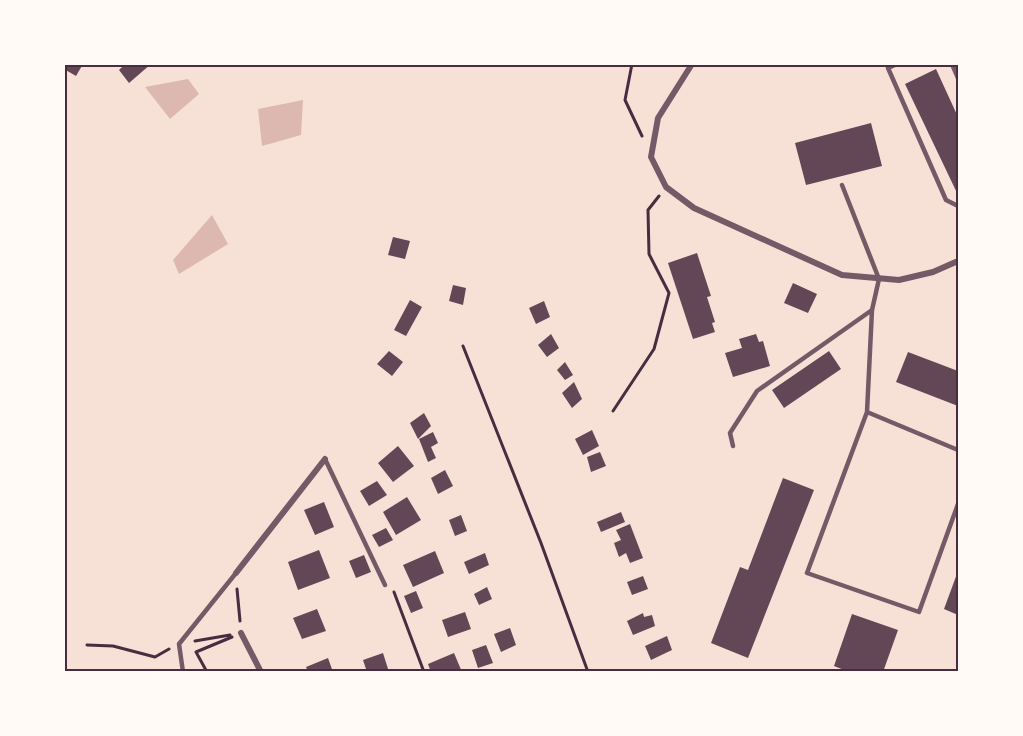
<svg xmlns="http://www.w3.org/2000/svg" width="1023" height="736" font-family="Roboto,sans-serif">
	<rect width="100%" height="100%" fill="#f7e1d7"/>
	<path fill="#dcb8b0" d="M188 79 199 94 170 119 145 87Z
		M303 100 301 135 262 146 258 109Z
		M212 215 228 244 179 274 173 260Z"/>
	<path fill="#644757" d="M64 64H83L76 76 64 69Z
		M125 64H151L129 83 119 70Z
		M936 69 958 117V195L905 84Z
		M871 123 882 166 806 185 795 143Z
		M393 237 410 241 405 259 388 255Z
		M697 253 711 296 707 297 715 322 712 323 715 332 693 339 668 263Z
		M793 283 817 294 808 313 784 303Z
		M453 285 466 288 463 305 449 301Z
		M410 300 422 307 406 336 394 330Z
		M544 301 550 317 536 324 529 308Z
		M551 334 559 348 547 357 538 345Z
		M756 334 759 342 763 341 770 366 733 377 725 353 742 348 739 339Z
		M389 351 403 362 392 376 377 364Z
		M829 351 841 369 784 408 772 390Z
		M908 352 958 371V406L896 382Z
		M565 362 573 375 565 380 557 370Z
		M574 382 582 399 572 408 562 393Z
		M424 413 431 426 418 439 410 423Z
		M592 430 599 446 583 455 575 439Z
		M433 432 438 443 431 447 436 458 428 462 419 439Z
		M398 446 414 466 393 482 378 463Z
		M600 452 606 466 591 472 587 457Z
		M445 470 453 486 438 494 431 478Z
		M783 478 814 490 748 658 711 643 740 567 748 570Z
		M377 481 387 495 369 506 360 491Z
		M407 497 421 520 396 535 383 512Z
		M324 502 334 527 315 535 304 510Z
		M621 512 625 522 601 532 597 522Z
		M461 515 467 531 455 536 449 520Z
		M630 524 643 558 630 563 626 553 619 557 614 543 621 540 616 530Z
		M386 528 393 540 379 547 372 535Z
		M319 550 330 578 298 590 288 562Z
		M435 551 444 573 413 587 403 565Z
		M485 553 489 565 469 574 464 562Z
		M364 555 371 572 356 578 349 561Z
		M958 571V615L944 609Z
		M643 576 648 589 632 595 627 582Z
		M487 587 492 599 479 605 474 594Z
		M416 591 423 608 411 613 404 596Z
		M317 609 326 631 302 639 293 618Z
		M465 612 471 629 448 637 442 620Z
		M643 613 644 617 652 615 655 626 633 635 627 621Z
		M852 614 898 630 883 672H849L834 666Z
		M510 628 516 645 501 652 494 634Z
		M667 636 672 650 651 660 645 646Z
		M486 645 493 663 478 668 472 650Z
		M383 653 389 672H367L363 660Z
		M454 653 462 672H431L428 664Z
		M328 658 333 672H308L306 667Z"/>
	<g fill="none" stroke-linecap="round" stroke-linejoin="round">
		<path stroke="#4a2c40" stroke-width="3" d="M632 64 625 100 642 136
			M463 346 541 543 588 672
			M613 411 654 349 669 293 649 254 648 210 659 196
			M237 589 240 621
			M394 592 424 672
			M195 641 230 635
			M87 645 113 646 155 657 169 649
			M207 672 196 652 232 637"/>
		<path stroke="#755966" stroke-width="4.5" d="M897 64 888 68 946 200 958 206
			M952 64 958 78
			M842 185 879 279 872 310 867 412 807 573 919 612 958 504
			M867 412 958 450
			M733 446 730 433 757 391 872 310
			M325 459 385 585
			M183 672 179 644 236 573"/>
		<path stroke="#755966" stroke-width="6" d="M692 64 658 118 651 157 666 187 694 208 842 275 899 280 933 272 958 261
			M236 573 325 459
			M241 633 261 672"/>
	</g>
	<rect width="1023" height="736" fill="none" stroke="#fffaf5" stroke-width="132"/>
	<rect x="66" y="66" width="891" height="604" fill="none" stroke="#4a2c40" stroke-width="2"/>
</svg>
